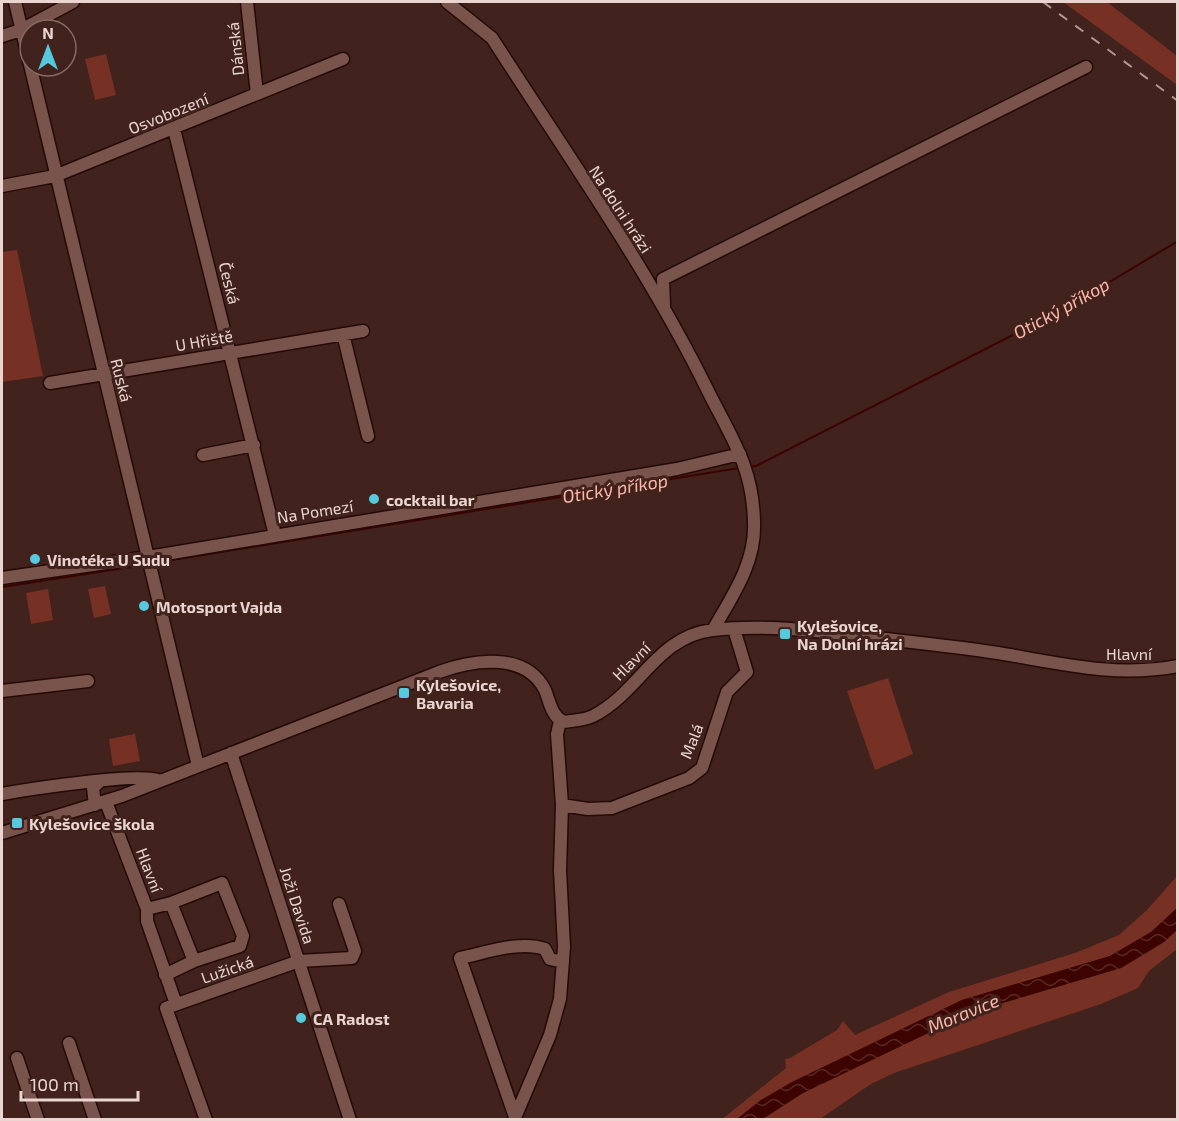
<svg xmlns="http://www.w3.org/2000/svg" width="1179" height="1121" font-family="'Exo 2',sans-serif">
	<defs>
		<pattern id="water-waves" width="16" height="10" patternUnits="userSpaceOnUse" patternTransform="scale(1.5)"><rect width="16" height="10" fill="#3c0300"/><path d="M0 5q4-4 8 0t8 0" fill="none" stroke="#582724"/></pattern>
	</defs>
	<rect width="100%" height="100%" fill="#41221c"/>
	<path fill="#773024" d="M1063 2H1107L1177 56V85Z
		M106 54 116 95 95 100 85 59Z
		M17 250 43 376 2 382V252Z
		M105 586 111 614 94 618 88 589Z
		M48 589 53 620 31 624 26 593Z
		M888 678 913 754 875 770 847 691Z
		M135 734 140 761 113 766 109 739Z
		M1177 876V908L1151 932 1110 956 962 1000 792 1082 761 1100 737 1119 721 1120 786 1068 785 1059 790 1058 837 1030 843 1021 855 1035 949 992 1075 953 1119 935 1147 910Z
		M1177 930V949L1149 971 1138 988 1101 1004 894 1073 871 1084 820 1119 762 1120 803 1093 972 1012 1121 968 1164 942Z"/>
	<path fill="url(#water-waves)" d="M1177 908V930L1164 942 1121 968 972 1012 803 1093 762 1119H737L761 1100 792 1082 962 1000 1110 956 1151 932Z"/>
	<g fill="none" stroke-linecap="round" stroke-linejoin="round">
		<path stroke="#3c0300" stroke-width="2" d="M748 467 756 466 1066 308 1178 241
			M153 563 739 468
			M2 587 144 565"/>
		<defs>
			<path id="minor" d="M15 2 198 766
				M247 2 257 94
				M447 2 492 38C567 155 649 270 710 395 733 440 753 469 754 522 756 563 732 596 713 630
				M2 36 21 30 73 2
				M174 129 275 535
				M2 186 55 176 343 59
				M664 306 663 279 1086 67
				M343 334 368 436
				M50 383 363 331
				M203 455 254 445
				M2 578 148 557 677 469 740 454
				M2 691 88 681
				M231 753 350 1120
				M2 794C24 790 146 771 160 781
				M106 802 147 909 171 903 222 883 243 936 240 946 194 961
				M95 805 93 788 100 781
				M562 805 588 809 612 808 689 778 702 768 727 692 747 672 734 629
				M2 833 122 796 439 672C472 660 525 651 545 690 550 702 551 715 563 722 573 720 583 721 593 716 639 693 657 636 713 630 764 624 817 631 867 637 911 642 954 646 998 653 1058 663 1116 678 1178 666
				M147 909V921L176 1004
				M165 975 194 961 171 903
				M69 1043 95 1120
				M17 1058 38 1120
				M515 1117 460 958C485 953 520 940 545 949L550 959 563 962
				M206 1120 166 1008 299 961 352 958 355 951 339 904
				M514 1120 550 1035 560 999 564 947 560 870 562 805 557 734 560 721"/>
		</defs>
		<use href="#minor" stroke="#260a06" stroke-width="15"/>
		<use href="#minor" stroke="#78544d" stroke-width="12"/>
		<path stroke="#b19893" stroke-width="2" stroke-dasharray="10 10" stroke-linecap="butt" d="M1043 2 1178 101"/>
	</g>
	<g fill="#55cadf" stroke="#41221c" stroke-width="2">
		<circle cx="374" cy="499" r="6"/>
		<circle cx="35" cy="559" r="6"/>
		<circle cx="144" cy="606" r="6"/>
		<rect x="779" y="628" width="12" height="12" rx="3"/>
		<rect x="398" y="687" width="12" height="12" rx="3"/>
		<rect x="11" y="817" width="12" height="12" rx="3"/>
		<circle cx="301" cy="1018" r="6"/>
	</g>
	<g text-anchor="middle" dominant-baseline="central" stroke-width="6" stroke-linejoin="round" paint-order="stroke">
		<g font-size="16" fill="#ead5d0" stroke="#41221c">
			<text transform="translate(235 49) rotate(-96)">Dánská</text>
			<text transform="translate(168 113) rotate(-22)">Osvobození</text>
			<text transform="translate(621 209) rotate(57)">Na dolni hrázi</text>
			<text transform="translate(230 283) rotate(76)">Česká</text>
			<text transform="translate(204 340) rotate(-10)">U Hřiště</text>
			<text transform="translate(122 380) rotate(76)">Ruská</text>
			<text transform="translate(315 511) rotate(-9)">Na Pomezí</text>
			<text x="1129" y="653">Hlavní</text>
			<text transform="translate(631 661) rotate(-45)">Hlavní</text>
			<text transform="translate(691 741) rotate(-68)">Malá</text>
			<text transform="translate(150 870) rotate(69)">Hlavní</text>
			<text transform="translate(298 905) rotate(72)">Joži Davida</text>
			<text transform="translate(227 969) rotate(-19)">Lužická</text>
		</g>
		<g font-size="16" font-weight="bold" fill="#ead5d0" stroke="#41221c" text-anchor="start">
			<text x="386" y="499">cocktail bar</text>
			<text x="47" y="559">Vinotéka U Sudu</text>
			<text x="156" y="606">Motosport Vajda</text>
			<text x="797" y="625">Kylešovice,<tspan x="797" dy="18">Na Dolní hrázi</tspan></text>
			<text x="416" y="684">Kylešovice,<tspan x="416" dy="18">Bavaria</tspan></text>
			<text x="29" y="823">Kylešovice škola</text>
			<text x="313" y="1018">CA Radost</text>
		</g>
		<g font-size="18" font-style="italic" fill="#fcb7a9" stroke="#41221c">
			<text transform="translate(1061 308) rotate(-29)">Otický příkop</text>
			<text transform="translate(615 488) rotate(-9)">Otický příkop</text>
			<text transform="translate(963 1013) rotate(-22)">Moravice</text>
		</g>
	</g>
	<rect width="1179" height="1121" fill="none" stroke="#ead5d0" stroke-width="6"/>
	<g transform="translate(48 48)"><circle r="28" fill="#41221c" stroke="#856a64" stroke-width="1.5"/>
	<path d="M0-4.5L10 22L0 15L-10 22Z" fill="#55cadf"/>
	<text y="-9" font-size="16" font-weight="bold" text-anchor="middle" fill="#ead5d0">N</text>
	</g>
	<path d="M21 1091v9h117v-9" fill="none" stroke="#ead5d0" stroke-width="3"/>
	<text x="30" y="1091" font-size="18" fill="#ead5d0" stroke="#41221c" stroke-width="4.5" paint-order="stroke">100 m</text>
</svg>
